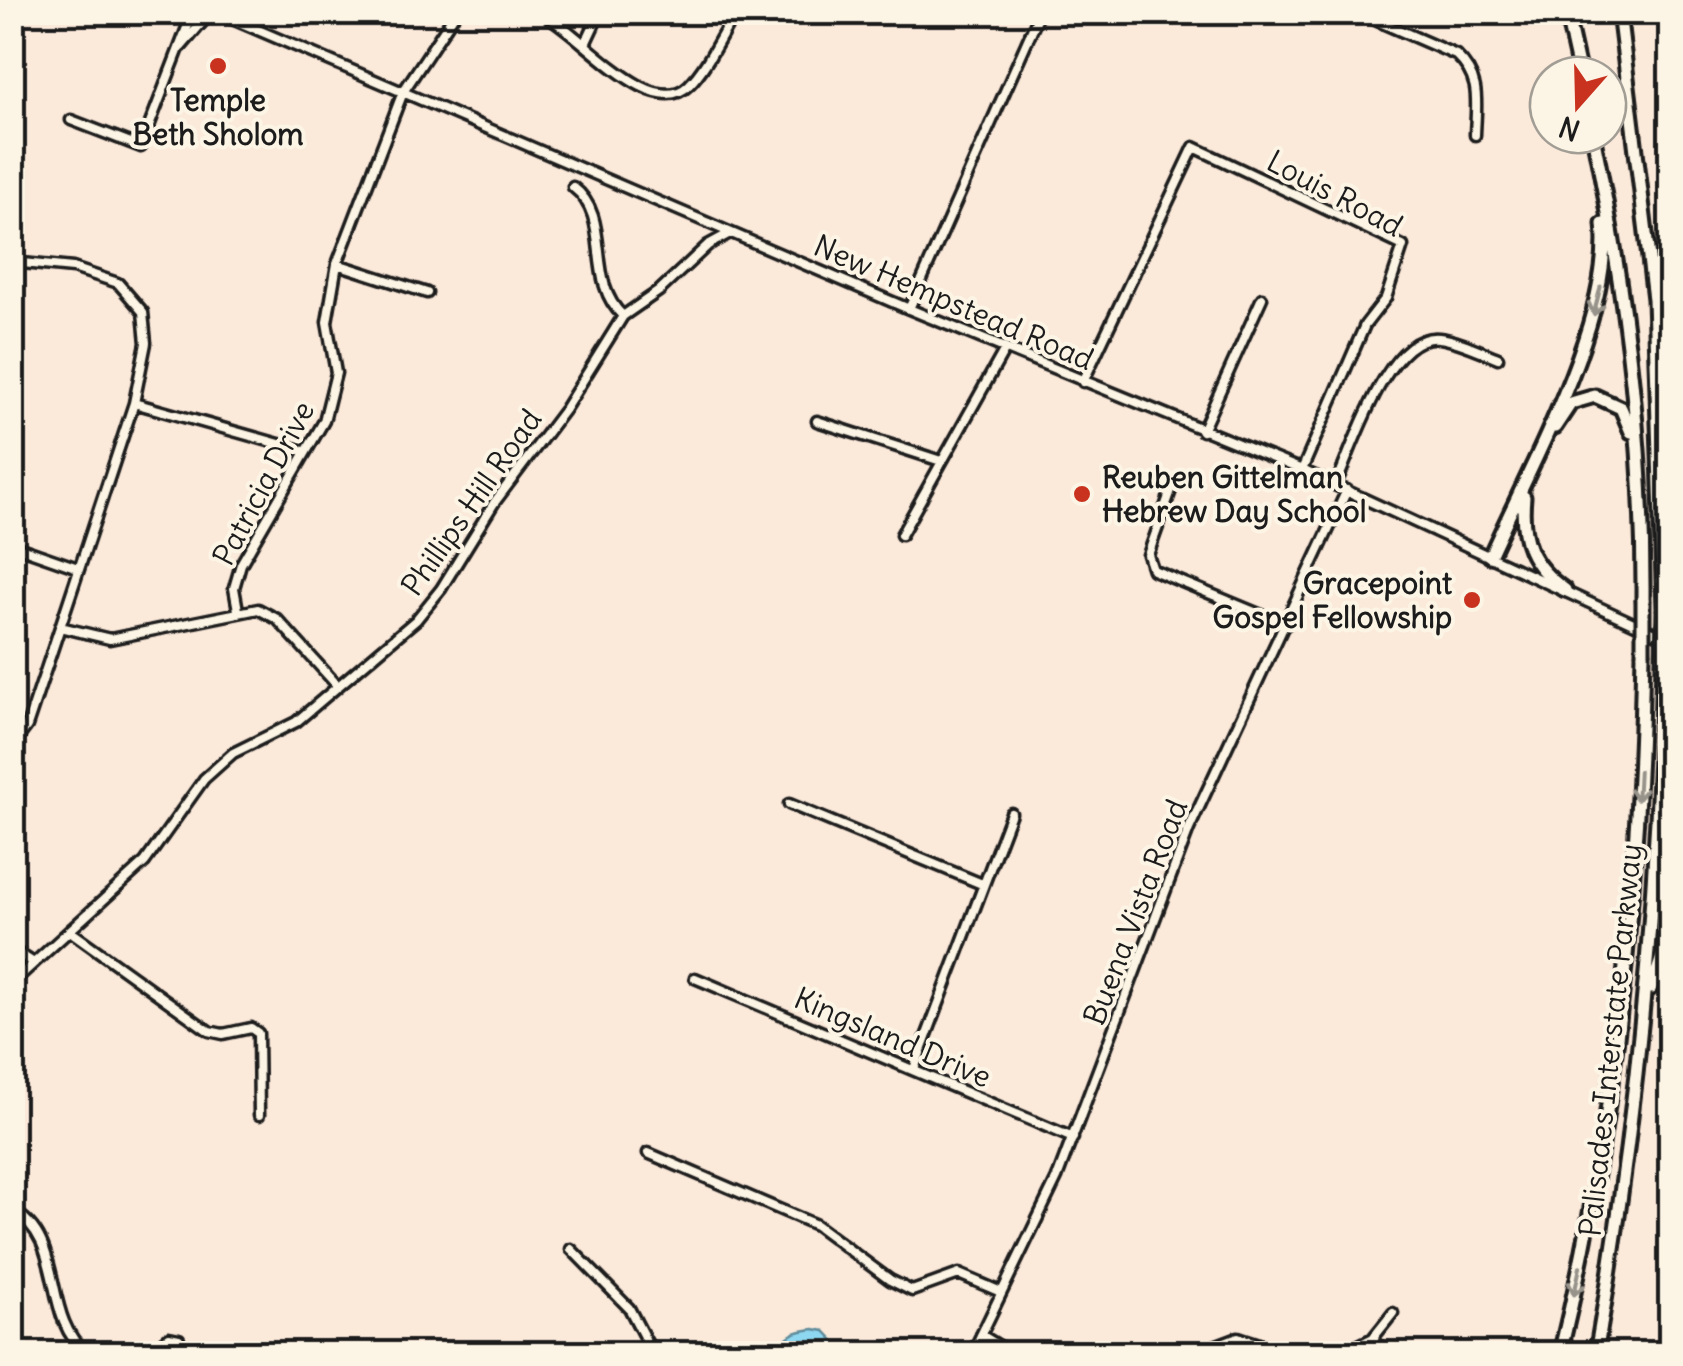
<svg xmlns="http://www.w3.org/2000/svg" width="1683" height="1366" font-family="Delius,sans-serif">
	<rect width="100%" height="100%" fill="#fbe9da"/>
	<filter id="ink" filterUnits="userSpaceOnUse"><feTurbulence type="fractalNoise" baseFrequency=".01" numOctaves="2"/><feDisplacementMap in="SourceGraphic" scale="20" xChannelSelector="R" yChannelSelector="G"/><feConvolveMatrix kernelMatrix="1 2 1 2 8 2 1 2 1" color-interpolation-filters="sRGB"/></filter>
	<g filter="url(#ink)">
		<path fill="#8ed7f0" stroke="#608c9b" stroke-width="2.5" d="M814 1329 825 1331 846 1353H776C785 1335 794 1331 814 1329Z"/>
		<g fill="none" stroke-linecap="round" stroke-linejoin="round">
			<defs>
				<path id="minor" d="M216 12 909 309 1302 470 1670 640
					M540 12C578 29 651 123 689 85 708 66 721 35 736 12
					M1357 12 1456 55C1482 79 1476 102 1475 135
					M586 42 600 12
					M181 47 211 12
					M71 120 141 147 193 12
					M573 187C614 218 584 280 623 316
					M12 262 73 268 118 283 143 312 146 343 134 403 60 627 27 726 12 746
					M337 264 427 293
					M909 309 1040 12
					M1083 382 1194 147 1403 246 1386 298 1365 325 1302 470
					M134 403 304 451
					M817 421 941 461
					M1202 431 1262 298
					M1174 482 1148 555 1153 570 1286 625
					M1336 484C1353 447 1388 332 1439 338 1458 340 1480 351 1498 358
					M901 535 1005 349
					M12 545 78 568
					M238 610 234 588 241 564 324 421 336 373 327 322 337 264 403 92 456 12
					M60 627 110 639 258 609 277 619 336 684
					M789 804 982 884
					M70 931 209 1031 223 1034 251 1028 258 1033 259 1115
					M12 949 34 963
					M695 978 1073 1138
					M12 983 145 862 204 779 233 753 296 722 416 620 441 589 494 503 565 409 623 316 659 291 708 245 730 233
					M914 1069 1011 813
					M648 1153 816 1225 890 1280 912 1291 959 1274 1001 1292
					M12 1210C67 1240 40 1316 87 1354
					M571 1249 629 1308 653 1354
					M981 1335 1012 1354
					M1373 1338 1393 1313
					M148 1354 169 1337 179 1339 180 1354
					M972 1354 1057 1178 1189 829 1347 490
					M1193 1354 1238 1337 1290 1354
					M1341 1354 1373 1338 1385 1354"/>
				<path id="highway" d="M1566 12 1580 75
					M1619 12 1654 299 1664 609
					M1593 135C1625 288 1644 444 1643 600
					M1555 427 1571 403 1595 396 1621 408 1631 432
					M1524 497C1520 539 1530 565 1565 590
					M1490 556C1529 469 1614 316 1603 224
					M1664 802 1670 832
					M1651 988 1670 935
					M1560 1354C1616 1124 1639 890 1643 653
					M1596 1354C1636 1126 1658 894 1663 663"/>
			</defs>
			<use href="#minor" stroke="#1c1c1c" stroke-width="15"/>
			<use href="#highway" stroke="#1c1c1c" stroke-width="19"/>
			<use href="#minor" stroke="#fcf5e5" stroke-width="8"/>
			<use href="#highway" stroke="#fcf5e5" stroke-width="11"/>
			<defs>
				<path id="highway-bridge" d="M1643 653V600
					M1663 663 1664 609"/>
			</defs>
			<use href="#highway-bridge" stroke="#1c1c1c" stroke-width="19" stroke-linecap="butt"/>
			<use href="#highway-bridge" stroke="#fcf5e5" stroke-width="11"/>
		</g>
		<defs><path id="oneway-shaft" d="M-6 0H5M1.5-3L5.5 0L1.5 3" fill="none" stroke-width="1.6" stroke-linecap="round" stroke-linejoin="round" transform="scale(2.5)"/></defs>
		<g stroke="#97938b">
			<use href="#oneway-shaft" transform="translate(1597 301) rotate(104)"/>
			<use href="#oneway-shaft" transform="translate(1638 786) rotate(93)"/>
			<use href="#oneway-shaft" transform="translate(1577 1281) rotate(102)"/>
		</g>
	</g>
	<g fill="#c8321e" stroke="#fcf5e5" stroke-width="4">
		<circle cx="218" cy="66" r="10"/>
		<circle cx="1082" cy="494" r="10"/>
		<circle cx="1472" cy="600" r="10"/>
	</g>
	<g text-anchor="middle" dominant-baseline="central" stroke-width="8" stroke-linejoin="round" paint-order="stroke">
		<g font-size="30" font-weight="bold" fill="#1c1c1c" stroke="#fcf5e5">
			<text x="218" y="100">Temple<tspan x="218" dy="34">Beth Sholom</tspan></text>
			<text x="1102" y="477" text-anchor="start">Reuben Gittelman<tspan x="1102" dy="34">Hebrew Day School</tspan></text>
			<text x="1452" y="583" text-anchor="end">Gracepoint<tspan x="1452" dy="34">Gospel Fellowship</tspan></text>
		</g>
		<g font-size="30" fill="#1c1c1c" stroke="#fcf5e5">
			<text transform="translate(1335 193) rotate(28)">Louis Road</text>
			<text transform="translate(954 302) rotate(23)">New Hempstead Road</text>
			<text transform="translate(263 483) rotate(-62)">Patricia Drive</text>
			<text transform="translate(471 502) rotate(-55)">Phillips Hill Road</text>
			<text transform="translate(1135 912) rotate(-69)">Buena Vista Road</text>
			<text transform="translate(893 1037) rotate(23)">Kingsland Drive</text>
			<text transform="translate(1610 1040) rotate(-84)">Palisades Interstate Parkway</text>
		</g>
	</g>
	<rect width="1683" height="1366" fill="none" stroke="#fcf5e5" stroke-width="50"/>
	<rect x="25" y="25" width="1633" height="1316" fill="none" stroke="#1c1c1c" stroke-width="4" filter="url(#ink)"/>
	<g transform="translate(1578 105) rotate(200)"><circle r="48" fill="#fcf5e5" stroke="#a29e95" stroke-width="2.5"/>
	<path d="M0-8L18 38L0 25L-18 38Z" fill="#c8321e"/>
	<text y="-15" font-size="28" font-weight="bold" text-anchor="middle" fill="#1c1c1c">N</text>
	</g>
</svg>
